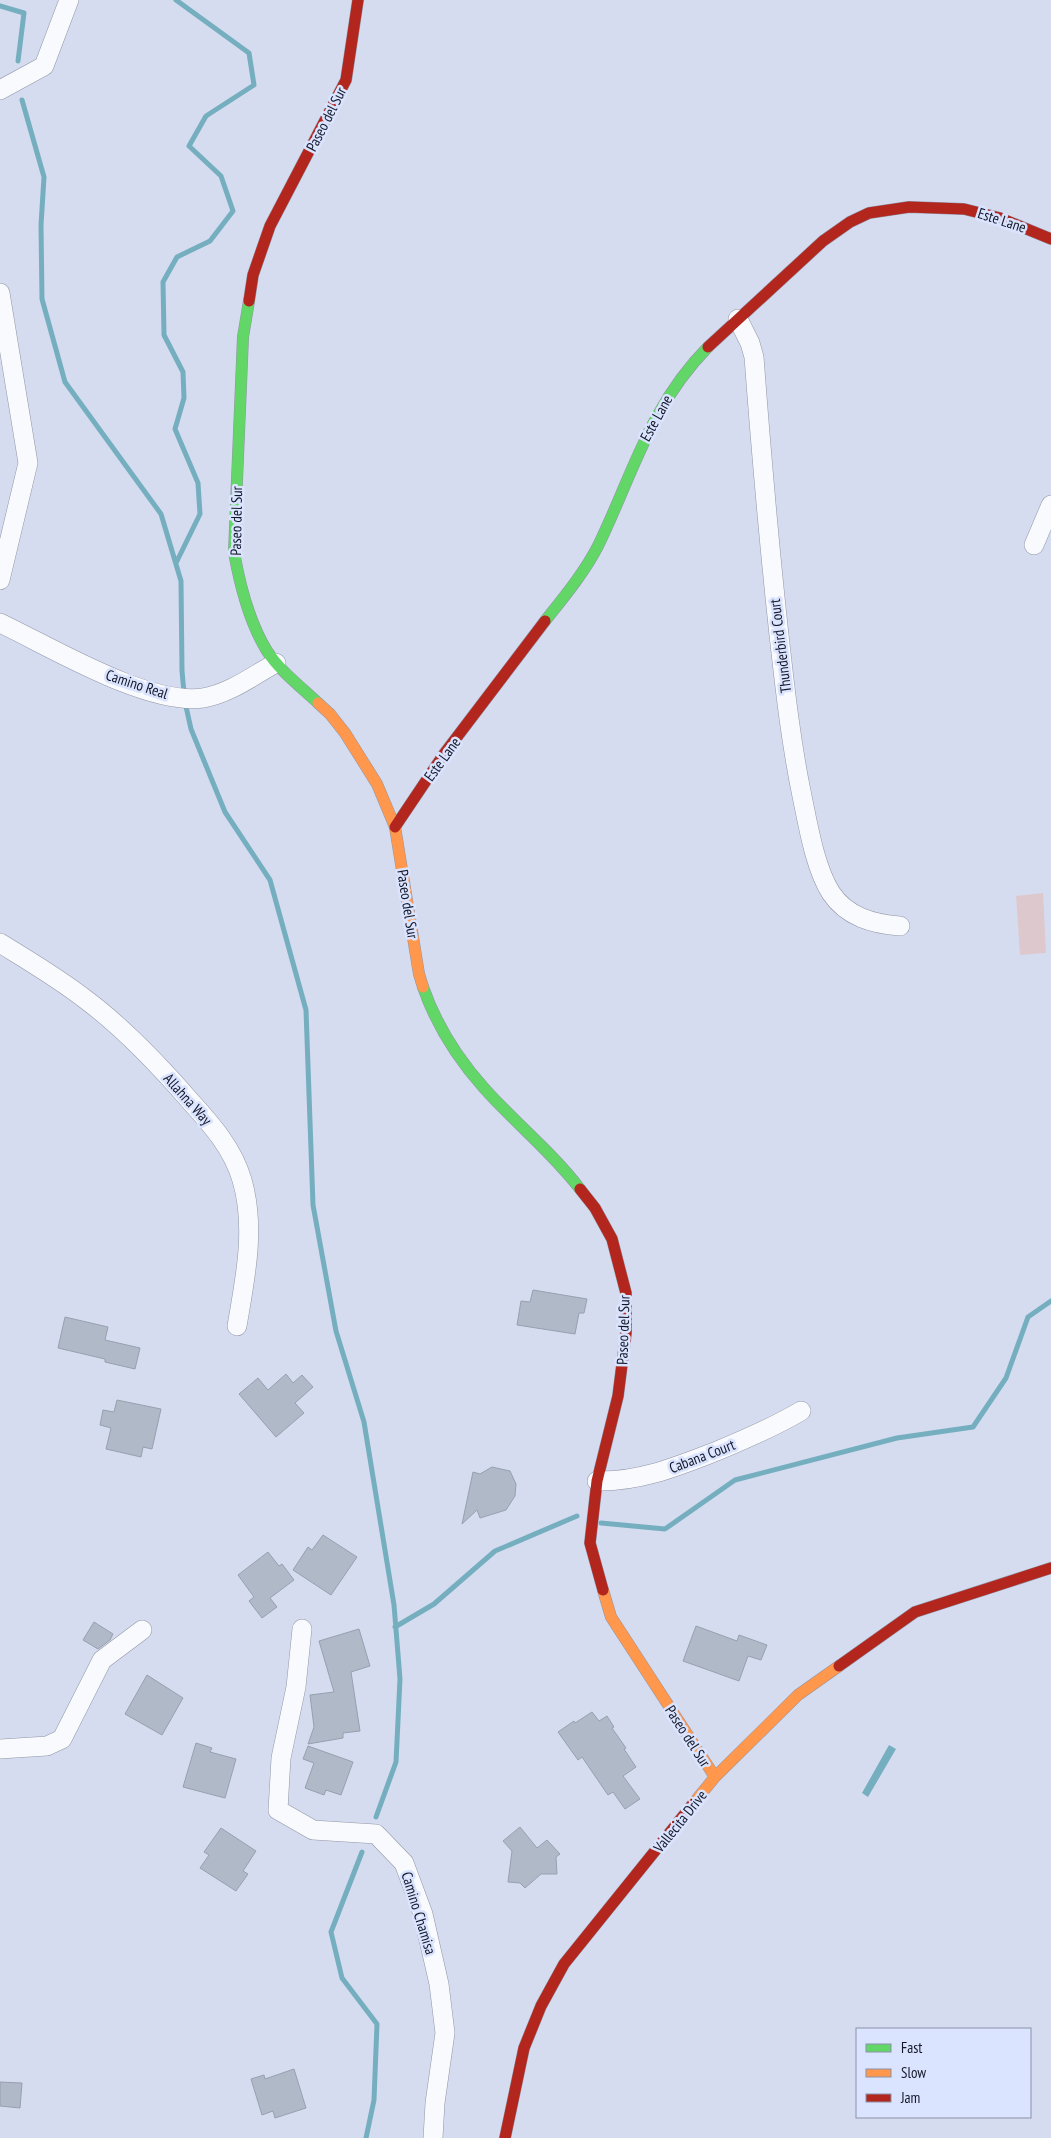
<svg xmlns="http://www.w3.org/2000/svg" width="1051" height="2138" font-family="'PT Sans Narrow',sans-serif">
	<rect width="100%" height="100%" fill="#d5dcef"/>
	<path fill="#ddc9cd" d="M1043 893 1046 953 1020 955 1016 896Z"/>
	<path fill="#75afbf" d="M889 1745 896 1749 868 1797 862 1793Z"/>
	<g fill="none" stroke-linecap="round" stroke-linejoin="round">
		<path stroke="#75afbf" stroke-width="5" d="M0 6 24 13 18 61
			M22 100 44 177 41 225 42 299 65 382 161 514 181 581 182 671 184 693
			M176 563 200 514 198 483 175 429 184 398 183 372 164 335 163 282 177 257 210 241 233 211 221 176 189 146 206 116 254 85 249 53 176 0
			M185 702 191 729 225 812 270 880 306 1010 313 1205 336 1331 364 1422 394 1605 400 1679 396 1762 376 1817
			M601 1523 665 1529 735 1480 897 1438 973 1427 1006 1378 1028 1317 1051 1301
			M395 1627 434 1604 495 1551 577 1516
			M362 1852 331 1932 342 1978 377 2024 374 2100 366 2138"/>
	</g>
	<path fill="#b0b9c8" stroke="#96a0af" d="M533 1290 587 1299 584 1313H579L575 1334 517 1325 521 1301 530 1302Z
		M65 1317 108 1327 105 1340 140 1348 135 1369 105 1362V1359L58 1348Z
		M286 1374 293 1383 302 1375 313 1387 295 1403 304 1413 276 1437 239 1394 258 1378 268 1390Z
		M117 1400 161 1409 152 1449 143 1447 141 1457 106 1449 111 1428 100 1425 103 1410 114 1412Z
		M492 1467 510 1471 516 1484 515 1496 506 1510 480 1518 477 1510 462 1524 473 1472 480 1474Z
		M323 1535 357 1557 331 1595 293 1570 308 1547 312 1550Z
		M268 1552 279 1566 282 1564 294 1580 270 1598 277 1607 262 1618 249 1601 254 1597 238 1575Z
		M94 1622 113 1634 110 1640 98 1649 83 1640Z
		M696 1626 737 1641 739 1635 767 1645 761 1660 748 1656 739 1681 683 1661Z
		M359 1629 370 1666 351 1672 360 1731 343 1733V1738L308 1744 314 1727 310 1695 334 1692 319 1641Z
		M147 1675 183 1698 162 1735 125 1714Z
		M592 1712 599 1721 607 1716 614 1727 612 1728 626 1748 624 1749 636 1767 623 1776 640 1799 625 1809 613 1792 608 1795 582 1757 578 1760 558 1732 574 1721 575 1723Z
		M196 1743 212 1748 210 1752 236 1759 225 1798 183 1787Z
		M308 1746 353 1762 341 1795 326 1790 324 1795 305 1788 314 1763 303 1759Z
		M520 1827 537 1848 547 1840 560 1854 556 1857 557 1874H541L525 1888 520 1883 508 1882 512 1851 503 1841Z
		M221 1828 256 1851 243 1871 248 1874 236 1891 200 1868 209 1855 204 1852Z
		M294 2069 306 2108 275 2118 273 2111 262 2115 251 2079 264 2075 265 2079Z
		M0 2082 22 2083 20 2108 0 2106Z"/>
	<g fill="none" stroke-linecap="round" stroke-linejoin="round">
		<defs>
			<path id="street" d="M0 90 44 66 69 0
				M0 293 28 463 0 580
				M738 319 750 343 754 357C761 450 769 543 779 635 785 689 791 743 802 796 808 825 815 868 831 893 847 917 873 924 900 926
				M1034 545 1051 505
				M0 623C51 647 148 706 203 698 229 694 254 675 276 663
				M0 943C29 961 58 978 85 999 124 1028 159 1065 191 1102 212 1125 233 1149 242 1180 256 1228 245 1279 237 1326
				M597 1481C640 1482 678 1466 717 1451 746 1439 774 1427 801 1411
				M302 1629 296 1687 281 1758 278 1810 313 1830 376 1834 404 1863 423 1914 439 1984 445 2033 435 2103 433 2138
				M0 1749 47 1746 62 1739 102 1660 142 1630"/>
			<path id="fast" d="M249 301 243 337 234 552C240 586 249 622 267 651 280 671 301 687 318 703
				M545 621C564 597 584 573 598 546 633 474 649 407 708 347
				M423 987C436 1024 458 1059 484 1088 515 1123 552 1152 580 1189"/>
			<path id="slow" d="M318 703 330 714 345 733 377 784 395 827 419 974 423 987
				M603 1590 611 1617 715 1777
				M692 1805 715 1777 798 1695 839 1666"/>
			<path id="jam" d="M249 301 253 275 270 226 346 80 358 0
				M708 347 823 241 850 222 869 213 909 207 964 209 1000 218 1051 239
				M395 827 444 754 545 621
				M580 1189 595 1208 612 1239 626 1293V1333L618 1396 597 1481 590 1543 603 1590
				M839 1666 915 1612 1051 1568
				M505 2138 524 2048 541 2006 564 1964 692 1805"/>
		</defs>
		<use href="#street" stroke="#9196a6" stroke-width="20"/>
		<use href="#fast" stroke="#9196a6" stroke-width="12"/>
		<use href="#slow" stroke="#9196a6" stroke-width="12"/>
		<use href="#jam" stroke="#9196a6" stroke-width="12"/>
		<use href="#street" stroke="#f9fafd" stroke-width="19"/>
		<use href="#fast" stroke="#63d668" stroke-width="11"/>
		<use href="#slow" stroke="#ff974d" stroke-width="11"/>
		<use href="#jam" stroke="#b3261e" stroke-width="11"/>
	</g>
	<g text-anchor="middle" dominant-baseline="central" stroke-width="5" stroke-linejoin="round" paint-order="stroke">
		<g font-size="15" fill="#131828" stroke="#dbe4ff">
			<text transform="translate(326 119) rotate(-63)">Paseo del Sur</text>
			<text transform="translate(1002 220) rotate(18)">Este Lane</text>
			<text transform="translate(656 418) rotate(-61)">Este Lane</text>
			<text transform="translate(236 521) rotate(-89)">Paseo del Sur</text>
			<text transform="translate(780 646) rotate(-97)">Thunderbird Court</text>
			<text transform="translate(137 684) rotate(18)">Camino Real</text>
			<text transform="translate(442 759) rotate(-54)">Este Lane</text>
			<text transform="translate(408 904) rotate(81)">Paseo del Sur</text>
			<text transform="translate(188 1099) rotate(48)">Allahna Way</text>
			<text transform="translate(623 1330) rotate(-88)">Paseo del Sur</text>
			<text transform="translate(702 1456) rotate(-21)">Cabana Court</text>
			<text transform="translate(688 1736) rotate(57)">Paseo del Sur</text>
			<text transform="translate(680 1821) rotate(-51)">Vallecita Drive</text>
			<text transform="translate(419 1913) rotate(73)">Camino Chamisa</text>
		</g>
	</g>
	<rect x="856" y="2028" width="175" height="90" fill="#dbe4ff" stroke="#8b92a9"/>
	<rect x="866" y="2044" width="25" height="8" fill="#63d668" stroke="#8b92a9"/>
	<text x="901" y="2053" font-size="15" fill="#131828">Fast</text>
	<rect x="866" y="2069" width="25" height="8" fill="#ff974d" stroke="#8b92a9"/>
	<text x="901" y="2078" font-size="15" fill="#131828">Slow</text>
	<rect x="866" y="2094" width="25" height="8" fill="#b3261e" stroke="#8b92a9"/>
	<text x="901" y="2103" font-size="15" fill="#131828">Jam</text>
</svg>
